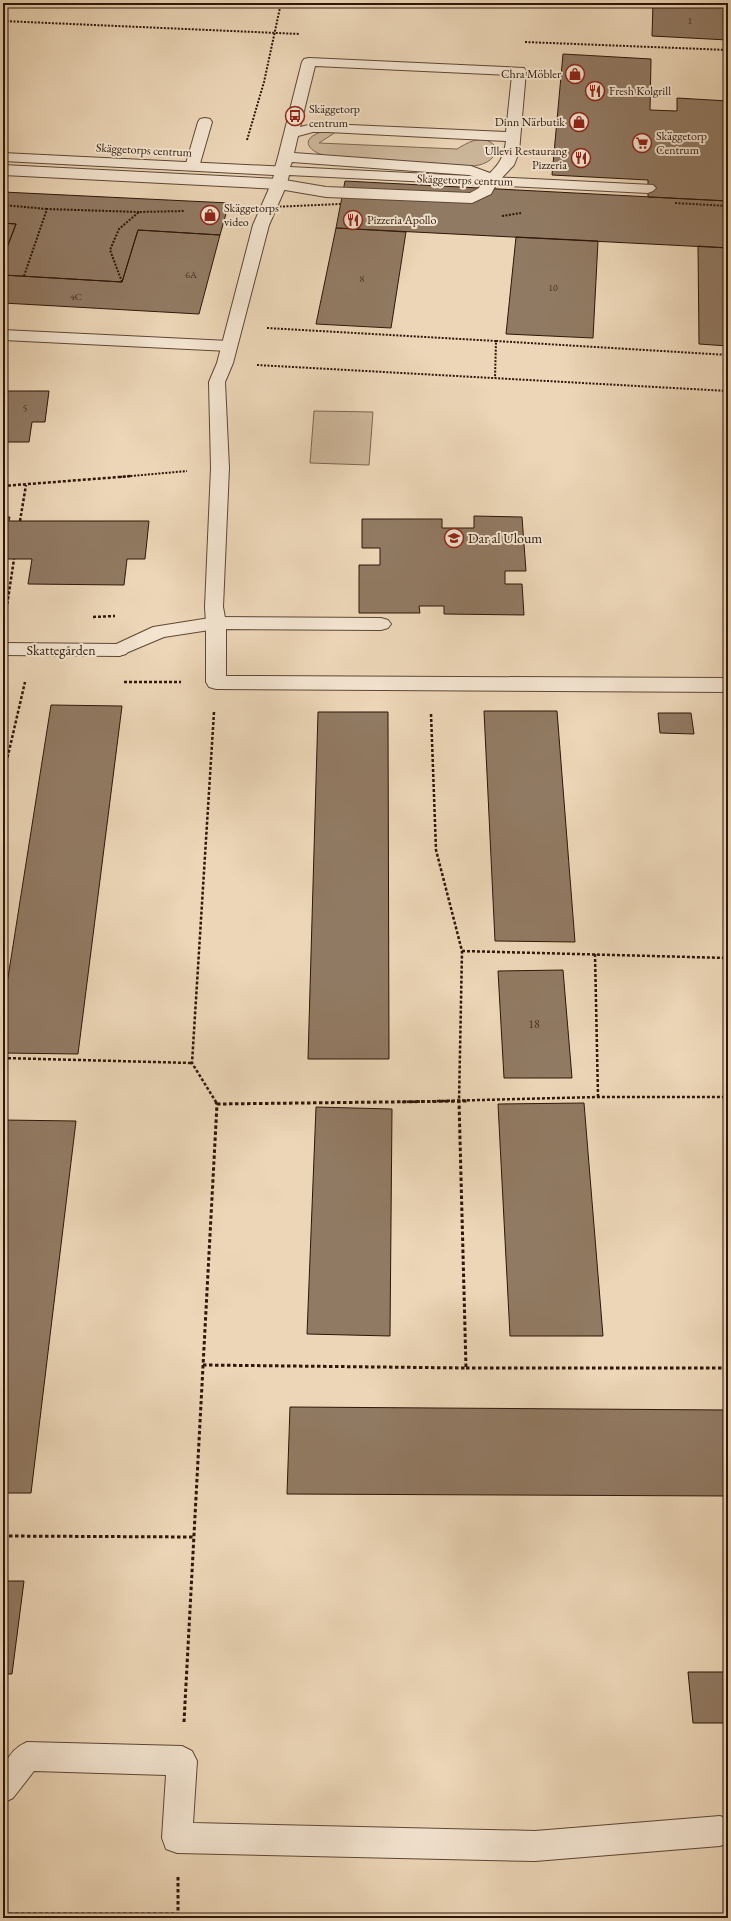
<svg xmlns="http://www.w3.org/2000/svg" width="731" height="1921" font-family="'EB Garamond',serif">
	<rect width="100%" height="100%" fill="#ecd6b7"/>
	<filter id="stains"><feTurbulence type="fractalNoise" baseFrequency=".005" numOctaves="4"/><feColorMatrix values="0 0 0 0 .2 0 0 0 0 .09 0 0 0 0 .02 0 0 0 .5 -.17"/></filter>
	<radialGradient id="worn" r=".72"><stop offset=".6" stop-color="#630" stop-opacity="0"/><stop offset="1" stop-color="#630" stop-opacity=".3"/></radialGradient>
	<path fill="#ccb699" stroke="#7d6650" d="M336 132 319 143 457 149C470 141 485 133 497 148 495 161 482 166 470 166L327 156C315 154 298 143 316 134 322 131 330 132 336 132Z
		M314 411 373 412 369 465 310 463Z"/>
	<path fill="#917a63" stroke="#2e1708" d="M653 3H728V40L652 36Z
		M563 54 651 59 650 110 677 111V98L728 101V201L648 197V180L552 175Z
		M345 181 728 201V248L336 228Z
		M3 192 229 203 220 235 138 230 122 282 3 275V258L16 224 3 223Z
		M3 223 16 224 3 258Z
		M336 228 406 232 391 328 316 324Z
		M138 230 220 235 199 314 3 303V275L122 282Z
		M516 237 598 241 593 338 506 334Z
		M698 246 728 248V346L699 344Z
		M3 391H49L45 422H32L29 442H3Z
		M474 516 522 517 526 571H505V584H522L524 615 444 614V606H419L420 613H359V565H380V548H362V519H442V528H474Z
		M3 517H10L9 521H149L145 559H127L124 585 28 584 32 559H3Z
		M51 705 122 706 78 1054 3 1053V1009Z
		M484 711H557L575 942 495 941Z
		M318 712H388L389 1059H308Z
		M658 713H691L694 734 660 733Z
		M563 970 572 1078H504L498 971Z
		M584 1103 603 1336H510L498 1104Z
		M316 1107 392 1109 390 1336 307 1334Z
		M3 1120 76 1121 31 1493H3Z
		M290 1407 728 1410V1496L287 1494Z
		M3 1581H24L12 1674H3Z
		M688 1672H728V1723H693Z"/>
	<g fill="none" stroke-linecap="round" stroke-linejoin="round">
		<defs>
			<path id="service" d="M309 58 524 68 526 71 519 152 514 165 497 183 491 194 472 203 326 197 279 189 3 175V165L279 179 326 187 470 193 479 188 482 182 478 178 469 175 292 162 287 174H277L274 171 278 157 302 62 304 59ZM315 66 512 75 506 132 328 124H313L300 127ZM313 132H328L506 141C504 156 500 163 490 173L471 166 294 153 298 136Z
				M205 118 210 119 212 122 199 167 197 170H187L185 167 198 122 200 119Z
				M3 330 229 341 235 342 237 346 235 350 229 351 3 340Z
				M216 617 381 618 388 620 391 624 388 628 381 630 216 629 164 637 119 656 112 654 109 650 112 646 153 627Z
				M27 1742 182 1746 192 1751 197 1761 193 1823 535 1831 720 1816 728 1819V1843L720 1846 535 1861 177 1853 166 1849 162 1838 166 1775 34 1771 13 1798 3 1803C3 1776 0 1754 27 1742Z"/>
			<path id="minor" d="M3 153 653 185 656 188 653 191 648 193 289 175 287 184 269 225 233 363 225 382 229 468 223 607 226 623V676L728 678V692L216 689 209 687 206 682V623L205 607 211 468 209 382 217 363 253 225 271 184 274 175 3 161Z
				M3 643 119 644 126 646 129 650 126 654 119 656 3 655Z"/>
		</defs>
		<use href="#service" stroke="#5e4734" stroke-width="2"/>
		<use href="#minor" stroke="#5e4734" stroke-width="2"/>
		<path stroke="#2e1708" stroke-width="2" stroke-dasharray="2 1.5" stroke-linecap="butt" d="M3 21 300 34
			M525 42 728 50
			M247 140 264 82 281 3
			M675 203 728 206
			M3 205 47 209
			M502 216 521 213
			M24 276 47 209 139 212
			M122 282 110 250 119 229 139 212 184 211
			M267 328 496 341 495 378
			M496 341 728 355
			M257 365 728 391
			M120 477 187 471"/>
		<path stroke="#2e1708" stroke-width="2.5" stroke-dasharray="3 2" stroke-linecap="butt" d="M3 486 132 476
			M20 521 26 485
			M93 617 115 616
			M5 619 14 559
			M124 682H181
			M214 712 192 1063 216 1102
			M431 714 436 850 462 951 459 1102
			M3 777 25 682
			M462 951 728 958
			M595 954 598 1097
			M3 1058 192 1063
			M727 1096 728 1090
			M402 1102 598 1097H728"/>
		<path stroke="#2e1708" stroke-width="3" stroke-dasharray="3.5 2.5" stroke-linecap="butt" d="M217 1104 469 1101
			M203 1365 466 1368 459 1101
			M466 1368H728
			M3 1536 193 1537
			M184 1722 217 1104 215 1101
			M178 1877V1918
			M3 1914H178"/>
		<use href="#service" fill="#f3e4d0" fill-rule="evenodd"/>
		<use href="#minor" fill="#f3e4d0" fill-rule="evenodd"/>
		<path stroke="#2e1708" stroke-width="2" stroke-dasharray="2 1.5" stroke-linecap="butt" d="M227 209 340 204"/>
	</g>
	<defs>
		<symbol id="shop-ring" viewBox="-11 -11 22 22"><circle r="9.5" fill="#f3e4d0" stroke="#8f2418" stroke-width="1.5"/><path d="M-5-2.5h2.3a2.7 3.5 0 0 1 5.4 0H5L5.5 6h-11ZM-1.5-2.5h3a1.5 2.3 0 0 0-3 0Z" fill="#8f2418"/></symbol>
		<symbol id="restaurant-ring" viewBox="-11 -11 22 22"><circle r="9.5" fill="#f3e4d0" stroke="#8f2418" stroke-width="1.5"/><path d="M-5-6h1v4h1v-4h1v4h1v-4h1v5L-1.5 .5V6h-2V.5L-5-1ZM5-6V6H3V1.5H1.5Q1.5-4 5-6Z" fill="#8f2418"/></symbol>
		<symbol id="bus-ring" viewBox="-11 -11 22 22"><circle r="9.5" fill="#f3e4d0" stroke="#8f2418" stroke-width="1.5"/><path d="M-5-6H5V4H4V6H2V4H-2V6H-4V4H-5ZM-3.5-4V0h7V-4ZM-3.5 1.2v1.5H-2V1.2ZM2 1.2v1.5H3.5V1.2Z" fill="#8f2418"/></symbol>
		<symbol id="supermarket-ring" viewBox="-11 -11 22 22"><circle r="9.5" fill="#f3e4d0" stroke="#8f2418" stroke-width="1.5"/><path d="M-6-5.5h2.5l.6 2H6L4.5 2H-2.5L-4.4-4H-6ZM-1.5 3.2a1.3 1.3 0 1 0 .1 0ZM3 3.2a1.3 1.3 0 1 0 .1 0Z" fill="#8f2418"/></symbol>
		<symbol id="school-ring" viewBox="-11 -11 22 22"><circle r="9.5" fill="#f3e4d0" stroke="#8f2418" stroke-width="1.5"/><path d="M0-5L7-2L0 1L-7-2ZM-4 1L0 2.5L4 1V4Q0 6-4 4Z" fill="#8f2418"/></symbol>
	</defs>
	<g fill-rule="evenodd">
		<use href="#shop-ring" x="564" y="63" width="22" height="22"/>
		<use href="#restaurant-ring" x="584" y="80" width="22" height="22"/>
		<use href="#bus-ring" x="284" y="105" width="22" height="22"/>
		<use href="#shop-ring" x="568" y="111" width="22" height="22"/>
		<use href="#supermarket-ring" x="631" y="132" width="22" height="22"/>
		<use href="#restaurant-ring" x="570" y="147" width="22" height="22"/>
		<use href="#shop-ring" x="199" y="204" width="22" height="22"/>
		<use href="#restaurant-ring" x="342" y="209" width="22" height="22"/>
		<use href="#school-ring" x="443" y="527" width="22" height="22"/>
	</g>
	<g text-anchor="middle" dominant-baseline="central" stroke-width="4" stroke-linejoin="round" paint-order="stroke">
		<g font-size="10" fill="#47301f">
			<text x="690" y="20">1</text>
			<text x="191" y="274">6A</text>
			<text x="362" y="278">8</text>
			<text x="553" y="287">10</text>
			<text x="76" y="296">4C</text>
			<text x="25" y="407">5</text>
		</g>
		<g font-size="12" fill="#2e1708" stroke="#f3e4d0" text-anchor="start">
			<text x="561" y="74" text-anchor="end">Chra Möbler</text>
			<text x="609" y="91">Fresh Kolgrill</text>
			<text x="309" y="109">Skäggetorp<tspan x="309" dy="14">centrum</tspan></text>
			<text x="565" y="122" text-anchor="end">Dinn Närbutik</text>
			<text x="656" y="136">Skäggetorp<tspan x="656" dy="14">Centrum</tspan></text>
			<text x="567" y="151" text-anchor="end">Ullevi Restaurang<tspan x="567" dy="14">Pizzeria</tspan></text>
			<text x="224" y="208">Skäggetorps<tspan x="224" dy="14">video</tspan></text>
			<text x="367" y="220">Pizzeria Apollo</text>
		</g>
		<g font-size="12" fill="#2e1708" stroke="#f3e4d0">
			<text transform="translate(144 150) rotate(3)">Skäggetorps centrum</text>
			<text transform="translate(465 180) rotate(2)">Skäggetorps centrum</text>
		</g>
		<g font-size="12" fill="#47301f">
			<text x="534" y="1024">18</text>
		</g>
		<g font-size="14" fill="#2e1708" stroke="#f3e4d0" text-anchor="start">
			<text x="468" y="538">Dar al Uloum</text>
		</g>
		<g font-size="14" fill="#2e1708" stroke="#f3e4d0">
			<text x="61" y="650">Skattegården</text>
		</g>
	</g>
	<rect width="731" height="1921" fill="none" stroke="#ecd6b7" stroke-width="16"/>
	<rect x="4" y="4" width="723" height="1913" fill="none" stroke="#2e1708" stroke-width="2"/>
	<rect x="8" y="8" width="715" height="1905" fill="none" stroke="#2e1708"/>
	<rect width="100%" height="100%" filter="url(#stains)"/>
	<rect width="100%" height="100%" fill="url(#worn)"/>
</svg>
